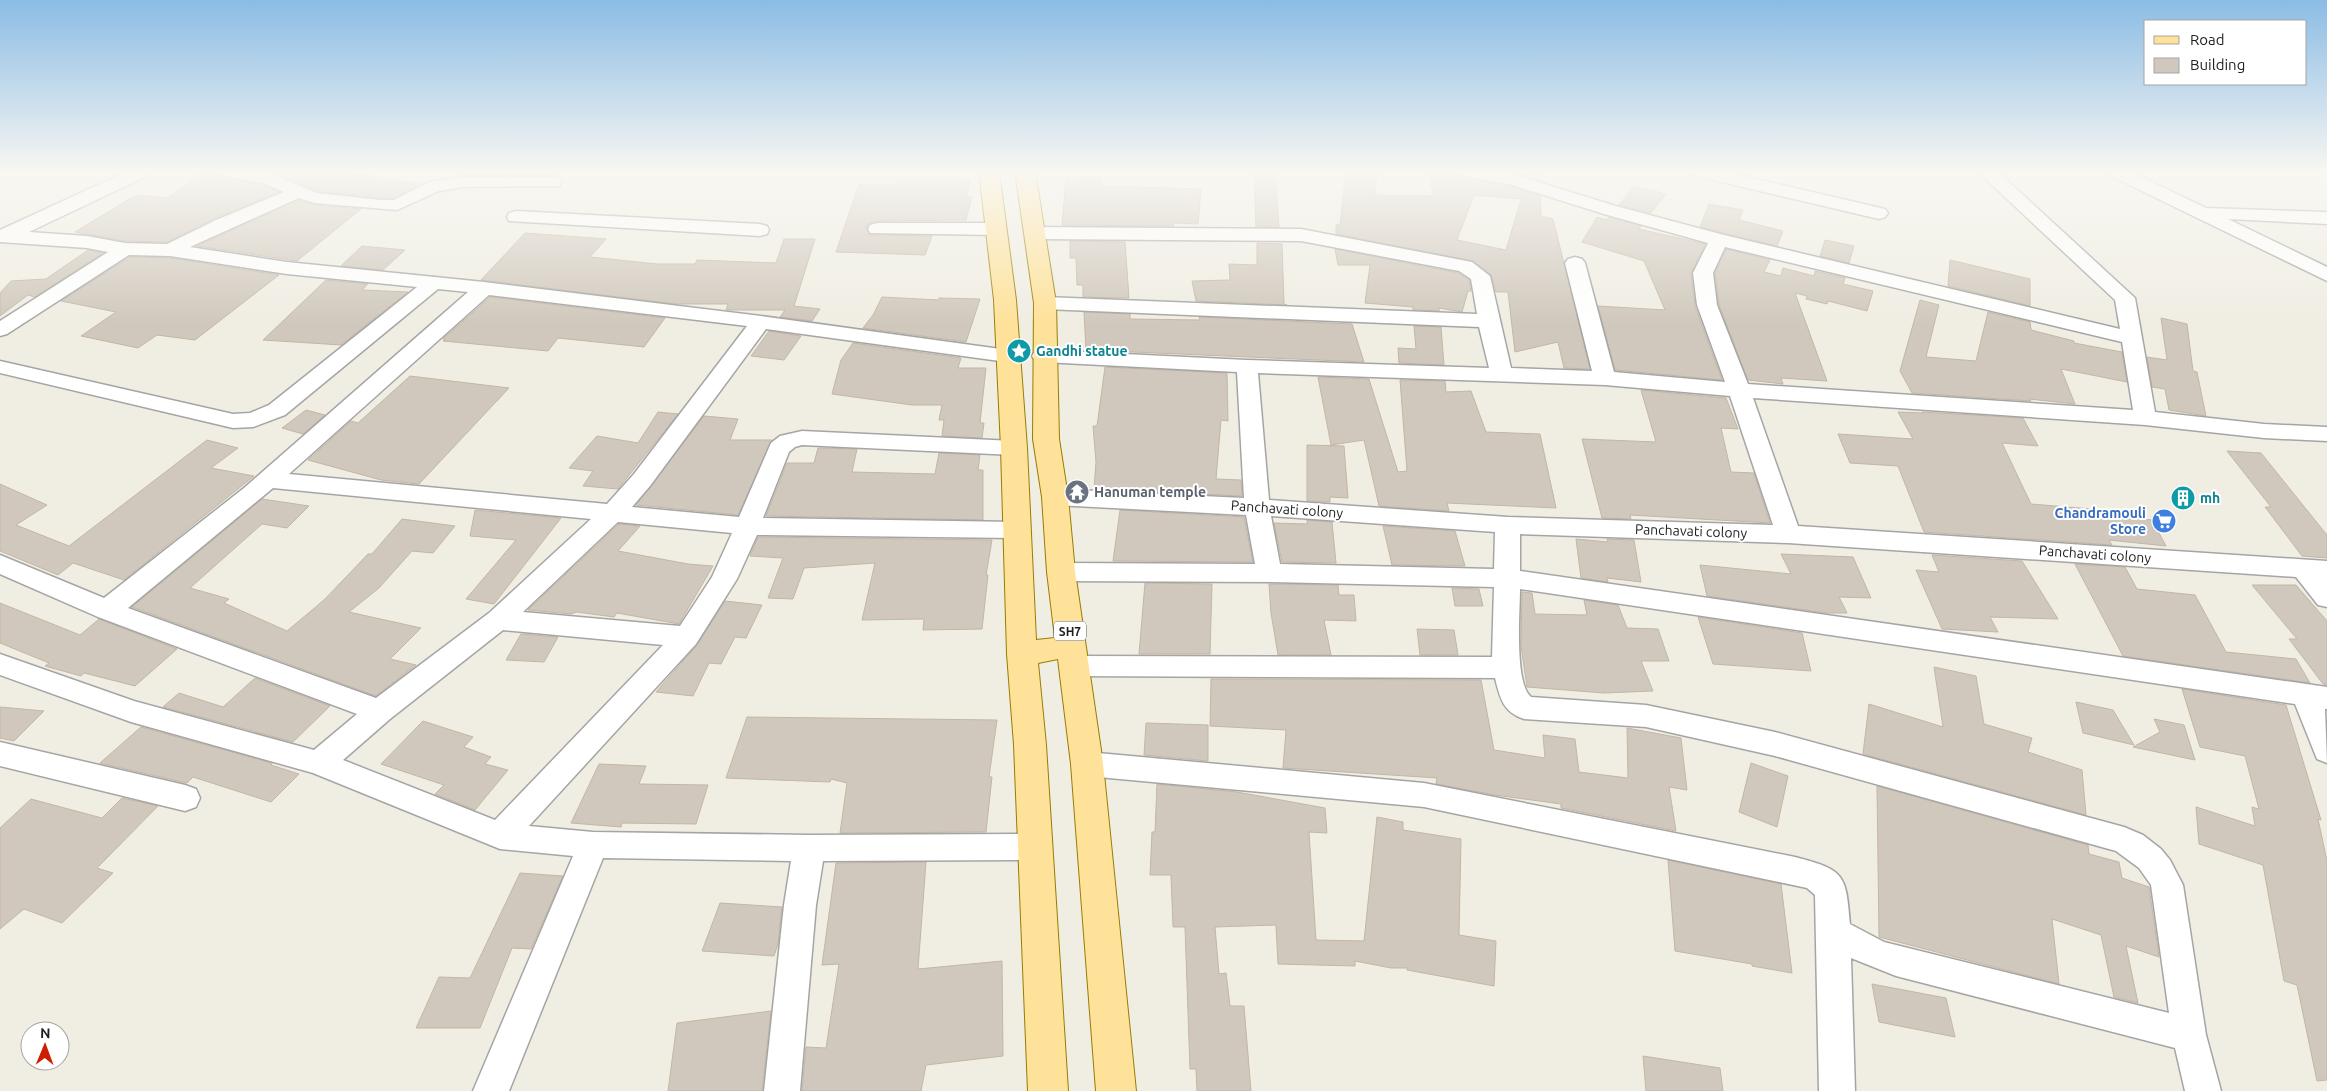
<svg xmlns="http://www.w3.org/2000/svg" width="2327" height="1091" font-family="Ubuntu,sans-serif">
	<rect width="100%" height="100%" fill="#f0eee3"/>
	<path fill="#d0c8bc" stroke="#c3b6a4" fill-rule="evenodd" d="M207 171H216L221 177 262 185 279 192 215 218 167 242 125 241 75 232 136 195 167 198Z
		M269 171H335L420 184 394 198H381L317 191Z
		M1254 171H1275L1279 227H1256Z
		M1346 171H1377L1375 195 1434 196 1428 171H1454L1459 177 1509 186 1540 196 1541 216 1553 219 1590 369 1564 368 1558 342 1515 352 1508 292H1496L1491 275 1473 261 1336 234V225H1340ZM1474 195 1521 199 1506 250 1457 240Z
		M1508 171H1539V180L1512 172Z
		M1066 177 1102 178 1101 186 1201 189 1198 224 1174 223 1173 226 1062 225Z
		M898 178 970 179 967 197H972L966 220 877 221 869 223 866 228 870 235 932 236 925 255 836 252 859 184 895 185Z
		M1634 186 1666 194 1651 213 1619 205Z
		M299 200 314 205 361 209 297 261 197 246Z
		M1709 204 1743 210 1739 220 1783 231 1777 246 1700 227Z
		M1597 217 1607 220 1609 217 1641 226 1639 229 1705 244 1691 273 1695 306 1722 380 1615 370 1598 306 1665 310 1644 261 1582 242Z
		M525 233 606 239 590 257 657 264H695L697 260 776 263 784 239H815L794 306 820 309 812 321 780 317 785 310H726L728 304H675L481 280Z
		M1825 240 1854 246 1849 263 1820 256Z
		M1070 241 1125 242 1129 298 1083 297V285H1077L1076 258H1070Z
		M1257 243 1282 244 1284 304 1287 305 1196 301 1192 281 1230 280 1229 264 1257 265Z
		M362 246 405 250 383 270 341 266Z
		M1335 249 1458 273 1469 280 1471 291H1468L1462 312 1439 308V311L1413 310V307L1365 303 1370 265H1338Z
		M1726 249 1770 260 1764 272 1781 276 1783 268 1814 276 1815 271 1845 278 1843 284 1873 291 1867 311 1828 301 1827 304 1806 299 1807 296 1795 293 1827 381 1781 378 1783 384 1748 380 1719 305 1715 273Z
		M88 250 103 253 35 297 28 295 0 316V293L11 281 46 279Z
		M130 257 170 258 279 275 195 340 157 335 138 348 81 336 116 312 61 301Z
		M1950 260 2030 279V306L1948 286Z
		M326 280 368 284 362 290 408 292 341 345 263 340Z
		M490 297 665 318 644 347 558 338 548 351 443 341 445 339H443Z
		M882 297 939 300V298L980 299 966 342 863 328 873 315Z
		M1920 300 1939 305 1926 357 1976 361 1988 312 2030 322 2031 330 2074 341V343L2122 352 2127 382 2061 369 2075 404 2029 399 2031 401 1912 393 1900 371Z
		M1084 312 1130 314V319L1200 320 1199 317 1352 324 1364 362 1086 350Z
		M2161 318 2187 324 2193 371 2197 372 2206 416 2169 410 2165 389 2152 387 2147 357 2167 360Z
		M1414 326 1441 327 1444 365 1399 363 1398 348 1416 349Z
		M769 331 801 336 784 360 751 356Z
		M853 343 961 358 958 368H986L980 423H984L982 438 942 436 944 420H939L942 405H912L832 394 841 360Z
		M1105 367 1227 373 1228 421 1221 420 1216 479 1241 480 1242 496 1094 489 1096 462 1093 426H1097Z
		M410 376 509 388 419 484 381 480 308 460 351 421 358 423Z
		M1318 377 1369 379 1398 472 1407 471 1400 380 1445 381 1446 392 1471 391 1486 432 1540 434 1556 508 1447 503 1449 511 1379 506 1364 440 1331 445Z
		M1641 390 1726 398 1738 429 1721 428 1731 472 1754 473 1770 523 1630 515 1631 519 1602 518 1582 439 1656 442Z
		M306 410 325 415 303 434 282 428Z
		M658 412 678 414 618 489 583 486 593 471 569 468 597 436 638 443Z
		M1898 412 1923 413 1922 412 2023 418 2038 446 2002 443 2031 504 2092 509 2095 514 2152 520 2166 546 2109 540 2112 545 1924 532 1898 466 1850 463 1838 434 1913 439Z
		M704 416 738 419 730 440H772L738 515 636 505Z
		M207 440 238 448 211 468 254 476 124 580 73 563 58 575 0 551V484L47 505 16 525 69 546Z
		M1307 445 1344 446 1348 498 1330 497V502L1307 501Z
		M818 448 857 449 852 472 935 474 939 453 980 455 978 470H983V520L766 516 787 463H814Z
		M2227 451 2261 453 2327 535V558L2302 556 2265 507H2271Z
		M262 499 309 506 287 528 262 524 190 588 229 599 224 603 287 631 324 600 368 554H372L402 519 455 526 433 553 412 551 379 588 349 612 421 628 390 659 416 665 376 696 132 607Z
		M475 510 561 518 494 604 466 599 516 540 470 536Z
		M1120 510 1244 517 1253 562 1113 561Z
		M1307 520 1332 522 1336 563 1282 562 1274 523 1307 524Z
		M619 524 640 526 618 551 688 564 713 566 679 624 617 613 614 617 577 612 571 614 528 610Z
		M1383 526 1455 531 1465 566 1392 565Z
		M758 537 992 540 986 575H988L982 629 923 630 924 619 862 620 875 563 804 568 793 599 768 598 783 558 750 556Z
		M1576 539 1608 542 1607 539 1634 540 1641 582 1607 578 1608 582 1581 578Z
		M1781 554 1853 557 1871 598 1839 597 1847 613H1826L1707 596 1700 565 1791 574Z
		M1932 555 2022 561 2058 619 1990 617 1998 632 1942 629 1916 570 1939 572Z
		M2075 564 2125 567 2137 589 2195 595 2226 652 2296 659 2310 683 2123 656Z
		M1145 583 1212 584 1210 654H1139Z
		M1269 584 1338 585 1339 595H1354L1356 621 1324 620 1331 655H1278L1271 613Z
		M2252 585H2296L2327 621V685L2323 684 2289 639H2297Z
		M1452 588 1479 589 1483 606H1455Z
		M1522 592 1532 593 1535 614 1587 615 1584 600 1618 605 1627 628 1658 629 1669 661H1641L1653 691 1604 693 1527 687 1521 646Z
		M725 601 762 605 746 638 735 637 721 664 709 663 693 696 656 692 697 645Z
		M0 603 80 635 99 619 177 649 135 686 84 673 81 676 45 666 49 663 0 643Z
		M1698 617 1802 633 1811 671 1713 664Z
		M1417 629 1454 630 1458 655H1420Z
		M521 634 558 637 544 662 506 660Z
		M1934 667 1976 676 1984 724 2032 738 2028 752 2082 770 2086 815 1863 754 1869 704 1943 727Z
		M255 678 330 706 293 742 163 707 179 693 223 707Z
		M1211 679 1481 680 1494 750 1545 758 1543 735 1575 739 1579 772 1628 778 1627 728 1681 738 1687 790 1669 787 1676 831 1561 808V804L1495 795 1436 784 1437 778 1283 768 1286 730 1210 726Z
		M2182 689 2286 705 2321 820 2318 819 2327 861V1080L2317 1081 2297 985 2284 981 2263 865 2199 844 2196 807 2255 826 2252 807 2259 809 2245 756 2200 747Z
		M2076 702 2113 710 2134 745 2083 733Z
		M0 707 44 711 14 741 0 738Z
		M747 717 997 720 989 777H992L986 832 840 833 847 783 831 779 830 782 726 778Z
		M2154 719 2184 725 2195 760 2133 747 2160 732Z
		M423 721 473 737 464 747 491 757 485 764 508 770 475 810 435 794 444 785 381 764Z
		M1146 723 1208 725V761L1144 755Z
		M141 727 272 763 271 765 299 774 271 802 193 777 187 783 182 782 100 763Z
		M1751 763 1788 776 1777 827 1739 812Z
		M599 764 646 766 639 784 708 785 696 824 622 823 621 827 571 823Z
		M1157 784 1237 792 1325 808 1327 833 1309 832 1316 940 1364 941 1377 817 1403 822V830L1461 839 1459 935 1496 941 1494 986 1407 970V968H1391L1355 961V966L1278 964 1276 925 1215 927 1219 974 1226 973 1230 1006H1244L1251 1091H1197L1196 1069H1190L1185 927H1173L1171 875H1150L1152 832H1155Z
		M1877 786 2088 845 2089 854 2119 862 2122 878 2149 887 2159 957 2126 946 2138 1003 2114 997 2101 935 2052 919 2059 984 1879 937Z
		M122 798 158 806 97 868 113 873 62 923 24 909 0 929V828L31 799 102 818Z
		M1668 860 1781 884 1792 973 1752 966V964L1675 951Z
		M926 862 918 969 1002 961 1003 1056 926 1065 921 1091H802L806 1047 826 1048 839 964 822 965 836 863Z
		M520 873 563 876 531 949 512 948 480 1028H416L439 977 470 978Z
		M720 903 782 907 778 944 774 956 702 951Z
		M1872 984 1946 998 1955 1037 1879 1022Z
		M771 1011 762 1091H668L677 1023Z
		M1643 1056 1720 1068 1723 1091H1646Z"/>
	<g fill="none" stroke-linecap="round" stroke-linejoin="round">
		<defs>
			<path id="minor" d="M128 171H152L149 175 29 232 87 236 125 243 167 244 216 220 284 192 263 183 221 175 218 171H259L273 174 317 193 381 200H394L429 182 464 177H553L559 178 562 182 559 186 464 187 439 191 397 210 314 203 299 198 190 247 287 262 484 282 761 316 1015 351 1018 356 1015 361 1007 362 766 329 650 486 632 507 739 517 771 443 780 436 802 431 1014 441 1022 443 1026 448 1022 453 1014 455 802 445 795 447 789 452 763 518 1016 522 1025 524 1028 530 1025 536 1016 538 757 535 737 579 696 644 529 826 593 832 809 835 1034 834 1045 838 1050 847 1045 856 1034 860 823 861 816 905 800 1091H764L784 905 791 861 603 858 509 1091H473L573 856 500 849 313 773 131 722 0 675V654L134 701 314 750 357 714 98 617 0 574V555L104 598 244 488 468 292 438 289 285 415 253 427 233 428 0 373V361L233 414 250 413 269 405 417 287 287 274 170 256 129 255 7 334 0 336V321L108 252 87 248 0 242V230ZM489 295 747 326 634 474 607 504 289 474ZM273 488 591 519 489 613 376 698 128 608ZM618 522 732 533 712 577 680 626 523 612ZM503 630 663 645 495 820 343 760 390 719Z
				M1456 171H1498L1512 174 1616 206 1724 235 2120 329 2115 300 1977 171H1997L2135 298 2155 412 2264 424 2327 427V441L2264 438 2145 425 1753 398 1798 526 2327 561V607L2318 605 2296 577 1788 543 1520 534V571L2327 687V709H2325L2327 763 2317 759 2295 704 1520 589C1520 612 1514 683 1531 697L1646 705 1775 732 2124 827 2143 835 2161 849 2170 860 2183 885 2206 1035 2221 1091H2185L2175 1048 1896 976 1851 958 1855 1091H1819L1815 895 1807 888 1424 807 1087 776 1077 772 1072 764 1077 756 1087 752 1424 783 1795 857C1845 870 1846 874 1850 924L1884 942 2169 1013 2151 885 2139 868 2116 851 1775 756 1646 727 1524 719C1503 712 1500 698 1495 678L1075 676 1065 673 1061 666 1065 659 1075 656 1492 657 1494 587 1269 582 1061 581 1052 578 1048 572 1052 566 1061 563 1255 564 1246 515 1055 505 1047 503 1043 497 1047 491 1055 489 1244 498 1237 372 1043 362 1035 361 1032 356 1035 351 1043 350 1247 360 1489 368 1479 327 1045 309 1038 307 1035 303 1038 299 1045 297 1477 314 1471 279 1459 271 1301 241 1036 239 1029 237 1027 233 1029 229 1036 227 1301 229 1472 262 1490 276 1511 368 1592 371 1565 263 1568 259 1575 257 1582 259 1585 263 1614 372 1725 382 1697 305 1693 273 1708 243 1604 214 1509 184 1459 175ZM1725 247 2122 342 2133 410 1748 384 1717 305 1713 273ZM1258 373 1605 385 1730 396 1773 525 1508 517 1269 500ZM1271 516 1495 532 1494 569 1280 564Z
				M1689 171H1722L1885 209 1888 213 1885 217 1879 219 1692 175Z
				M2106 171H2129L2206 208 2327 212V224L2228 219 2327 267V281L2109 175Z
				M516 211 760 224 767 226 769 230 767 234 760 236 509 221 507 217 509 213Z
				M877 223H997L1004 225 1006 229 1004 233 997 235 870 233 868 229 870 225Z
				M0 742 185 785 196 789 200 798 196 807 185 811 0 766Z"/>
			<path id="primary" d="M979 171H999L1016 300 1027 448 1036 640 1055 638 1047 572 1042 497 1033 439 1034 303 1015 171H1035L1056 303 1059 439 1068 497 1075 572 1103 764 1136 1091H1096L1071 764 1058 659 1038 663 1046 745 1068 1091H1028L1014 745 1007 654 1001 448 994 300Z"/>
		</defs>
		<use href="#minor" stroke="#a5a5a5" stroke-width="3"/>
		<use href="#primary" stroke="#987c00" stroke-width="2"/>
		<use href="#minor" fill="#fff" fill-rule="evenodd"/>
		<use href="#primary" fill="#ffe299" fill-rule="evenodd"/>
	</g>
	<linearGradient id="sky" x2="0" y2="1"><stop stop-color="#8bbce5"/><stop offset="0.53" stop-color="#f8f7f2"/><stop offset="1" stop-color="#f8f7f2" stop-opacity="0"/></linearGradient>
	<rect width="2327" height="324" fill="url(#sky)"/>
	<defs>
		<symbol id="sight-disc" viewBox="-11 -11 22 22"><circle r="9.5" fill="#0f9aa8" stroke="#fff"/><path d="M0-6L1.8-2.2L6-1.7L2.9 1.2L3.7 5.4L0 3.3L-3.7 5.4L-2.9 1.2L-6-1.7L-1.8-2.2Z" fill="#fff"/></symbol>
		<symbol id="temple-disc" viewBox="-11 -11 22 22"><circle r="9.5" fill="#6b7280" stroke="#fff"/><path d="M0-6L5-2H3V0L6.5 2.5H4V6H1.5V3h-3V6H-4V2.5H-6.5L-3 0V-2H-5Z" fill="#fff"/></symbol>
		<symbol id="building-disc" viewBox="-11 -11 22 22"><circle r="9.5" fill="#0f9aa8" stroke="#fff"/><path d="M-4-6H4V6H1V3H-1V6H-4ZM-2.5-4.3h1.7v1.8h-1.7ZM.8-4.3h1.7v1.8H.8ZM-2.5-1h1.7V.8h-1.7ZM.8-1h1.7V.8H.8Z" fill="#fff"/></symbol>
		<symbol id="supermarket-disc" viewBox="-11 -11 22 22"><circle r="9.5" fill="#3f7fe0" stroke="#fff"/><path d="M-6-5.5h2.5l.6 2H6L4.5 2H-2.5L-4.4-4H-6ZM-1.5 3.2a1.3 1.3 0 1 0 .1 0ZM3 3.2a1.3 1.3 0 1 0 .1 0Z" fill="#fff"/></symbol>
	</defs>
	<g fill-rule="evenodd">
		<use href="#sight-disc" x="1005" y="337" width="28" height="28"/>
		<use href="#temple-disc" x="1063" y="478" width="28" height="28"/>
		<use href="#building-disc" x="2169" y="484" width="28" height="28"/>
		<use href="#supermarket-disc" x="2150" y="507" width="28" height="28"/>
	</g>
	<g text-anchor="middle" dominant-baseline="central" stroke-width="4" stroke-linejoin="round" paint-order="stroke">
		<rect fill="#fff" stroke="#626262" stroke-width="1" x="1054" y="621.5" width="32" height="19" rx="4"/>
		<g font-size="12" font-weight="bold" fill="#1e1e1e">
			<text x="1070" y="631">SH7</text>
		</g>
		<g font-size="14" font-weight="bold" fill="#0d838f" stroke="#fff" text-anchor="start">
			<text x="1036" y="351">Gandhi statue</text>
			<text x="2200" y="498">mh</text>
		</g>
		<g font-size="14" font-weight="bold" fill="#5b616d" stroke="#fff" text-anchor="start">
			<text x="1094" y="492">Hanuman temple</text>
		</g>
		<g font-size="14" fill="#1e1e1e" stroke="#fff">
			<text transform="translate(1287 509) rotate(4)">Panchavati colony</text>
			<text transform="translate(1691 531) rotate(2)">Panchavati colony</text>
			<text transform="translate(2095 554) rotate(4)">Panchavati colony</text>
		</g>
		<g font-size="14" font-weight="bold" fill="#366cbe" stroke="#fff" text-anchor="end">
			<text x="2146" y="513">Chandramouli<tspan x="2146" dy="16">Store</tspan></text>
		</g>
	</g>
	<rect x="2144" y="20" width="162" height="65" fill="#ffffff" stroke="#a5a5a5"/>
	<rect x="2154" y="36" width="25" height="8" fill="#ffe299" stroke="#a5a5a5"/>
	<text x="2190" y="45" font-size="15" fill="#1e1e1e">Road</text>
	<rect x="2154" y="58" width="25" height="15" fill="#d0c8bc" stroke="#a5a5a5"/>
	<text x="2190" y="70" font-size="15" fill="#1e1e1e">Building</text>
	<g transform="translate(45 1046) rotate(1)"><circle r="24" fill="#ffffff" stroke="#a5a5a5"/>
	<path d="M0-4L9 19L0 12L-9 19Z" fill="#cc1e00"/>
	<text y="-8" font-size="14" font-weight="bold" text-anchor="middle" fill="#1e1e1e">N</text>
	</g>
</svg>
